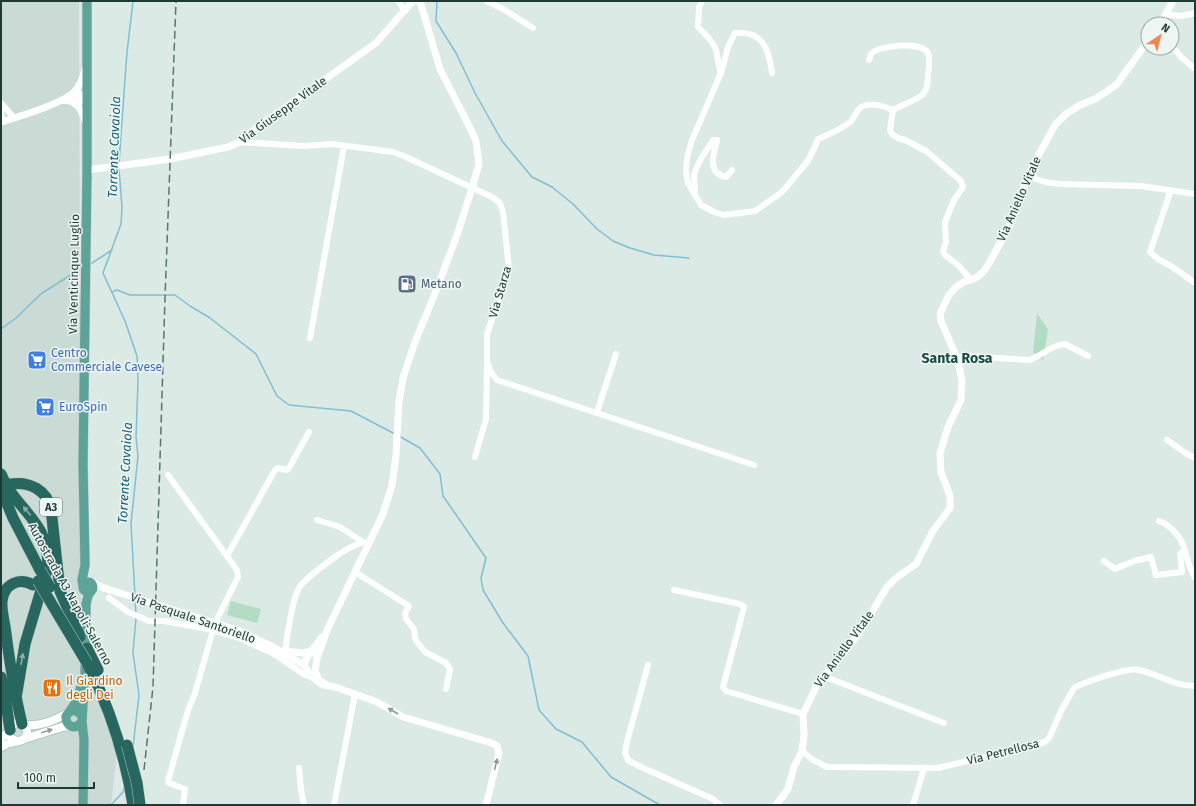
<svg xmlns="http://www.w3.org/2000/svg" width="1196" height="806" font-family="'Fira Sans',sans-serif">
	<rect width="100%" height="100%" fill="#dceae5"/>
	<path fill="#cadad4" d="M1 1H79L81 611 117 752 111 805H1Z"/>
	<path fill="#b3ddc2" d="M1037 313 1048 329 1043 360 1033 352Z
		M231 601 261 609 257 623 227 615Z"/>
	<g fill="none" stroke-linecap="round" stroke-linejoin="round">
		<path stroke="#7fbfd4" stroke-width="1.5" d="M437 1 436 21 456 53 475 93 502 141 532 177 552 187 573 204 597 229 613 241 630 248 654 255 689 258
			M119 163 127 52 133 1
			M119 169 122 207 121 224 103 273 125 321 137 356 138 381 136 437 138 456 131 524 135 596
			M92 263 112 250
			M112 292 117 290 130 295H175L190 306 210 318 256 354 277 396 289 405 351 411 395 434
			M1 329 16 318 42 293 79 270
			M399 436 420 448 440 474 443 496 486 558 481 578 483 590 503 623 528 656 539 710 556 729 582 742 611 777 660 805
			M135 600 136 614
			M133 747 139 695 133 653 136 618
			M111 805 123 792 125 786"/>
		<defs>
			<path id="secondary" d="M9 732a9 9 0 1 1 18 0a9 9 0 1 1-18 0Z
				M23 725C40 727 53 721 68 713
				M1 738 9 732
				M24 739 62 727 70 726
				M1 747 9 743 19 741"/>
			<path id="primary" d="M83 587a5 5 0 1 1 10 0a5 5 0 1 1-10 0Z
				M83 586 82 580 85 565 83 464 87 170V1
				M70 711 80 696V689
				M82 716 77 711H70L66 716C65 727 77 731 82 721L85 673 86 604 88 596 91 591
				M82 722 84 740 83 805"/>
			<path id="motorway" d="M1 474C16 512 53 522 47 570L25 644 16 698
				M11 484C29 481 47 490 51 509L60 591 80 637
				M1 489 13 518 40 570
				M87 648 98 670
				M87 663C110 708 125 755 133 805
				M1 677 4 689 10 730
				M22 724C15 695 10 664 6 634 5 623 1 611 2 601 4 584 19 577 33 585"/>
		</defs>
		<use href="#secondary" stroke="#afcac3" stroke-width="10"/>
		<use href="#primary" stroke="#bbc4c2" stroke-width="10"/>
		<use href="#motorway" stroke="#bbc4c2" stroke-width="12"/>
		<path stroke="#fff" stroke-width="6" d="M398 1 405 11
			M487 1 503 9 533 28
			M702 1 699 7 698 27C705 34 713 41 716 50 718 58 718 66 721 73L728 47 735 33C763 30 769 50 772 73
			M1166 14 1181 16 1195 13
			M1172 46 1181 57 1195 69
			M869 60C870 58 870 56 871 54 878 45 922 41 928 53 930 58 929 68 928 74 928 81 928 89 923 94 915 102 902 104 893 110
			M721 73 692 140 687 158 686 171 688 183 701 205 714 212 724 215 755 211 782 192 788 185 807 162 814 149 818 139C829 134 843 129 851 121 855 117 856 111 860 108 868 101 885 106 893 110L890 130 892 134 898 138 905 140 926 151 961 181 963 187 954 200 945 222 946 242 943 251 945 255 959 266 971 280
			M1 103 14 118
			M1 112 3 122
			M240 142 304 146 332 144 393 152 406 157 492 197 500 203 503 212 509 268 487 334V361L491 372 497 380 754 465
			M1030 171 1036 179 1045 182 1059 184 1141 186 1195 194
			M1171 190 1150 252 1158 259 1171 266 1195 283
			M694 194C697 187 692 180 695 172 698 161 707 150 713 140H717C714 153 706 173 726 177L732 170
			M310 338 344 146
			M957 358 966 356 1029 360C1042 356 1051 345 1065 344L1088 356
			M597 412 616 354
			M1167 440 1187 454 1195 458
			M475 457 486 419 487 365
			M168 475 237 570 238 577 218 617 213 630 195 693 188 710 168 781 169 783 185 789 183 805
			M317 520 340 527 363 542
			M1159 521C1172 526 1182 538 1185 551
			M227 556 275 470 278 468 287 470 289 468 309 432
			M1104 561 1115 569 1134 561 1151 557 1156 575 1182 572 1180 554 1183 551H1185L1189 565 1195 578
			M355 572 409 606 405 613 406 619 414 629 415 638 417 642 425 652 446 663 450 669 446 689
			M674 590 740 604 744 607 723 687 726 691 803 714
			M109 598 128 612 149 621H164L213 630 242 639 274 654 305 675 311 676 313 674
			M285 652C287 637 292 600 299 588 305 578 338 554 349 548 354 546 359 544 363 542L369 544
			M648 665 627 742 625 753 628 760 641 767 713 799 720 805
			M823 676 944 723
			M802 751 813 760 827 767 938 768 1045 742 1049 738 1061 711 1074 688C1084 682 1128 667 1139 670 1158 674 1174 686 1195 686
			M299 768 301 790 304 805
			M334 805 355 694
			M913 805 924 768"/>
		<path stroke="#fff" stroke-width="7" d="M1160 24 1173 1
			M63 100 76 102 87 99 83 95 72 94
			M72 102 79 107 86 122
			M1 122C18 117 65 103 75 91 81 85 83 76 86 68
			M87 170 170 159 228 147 240 142 251 132 376 43 412 2 415 1
			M90 583 95 584 104 588
			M271 646 304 665 311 676 321 684 338 688 377 702 403 717 492 743 497 746 499 753 486 805
			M283 651 303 653 310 651 312 653
			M304 665C308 652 315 648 322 637
			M327 685 319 680 315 671 317 658 328 628 383 514 392 485 396 455 399 401 403 378 415 342 436 291 457 235 472 188 479 164 476 141 471 130 440 69 420 1
			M776 805 783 796 788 789 794 767 802 751 804 735 803 714 818 683 858 635 887 587 896 578 916 564 933 531 950 508V496L941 472 940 453 948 427 961 400 962 380 957 358 941 321 940 314 944 305 949 295 956 287 964 282 976 278 983 272 988 265 1010 225 1030 171 1055 125 1066 114 1080 105 1095 99 1106 92 1117 84 1148 41"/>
		<use href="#secondary" stroke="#fff" stroke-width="8"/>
		<use href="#primary" stroke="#5da397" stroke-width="9"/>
		<use href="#motorway" stroke="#286760" stroke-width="11"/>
		<path stroke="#577671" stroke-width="1.5" stroke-dasharray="8 4" stroke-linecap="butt" d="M144 770 153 687 165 298 176 1"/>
		<defs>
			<path id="motorway-bridge" d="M40 570 50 587
				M38 581 87 663
				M127 745 137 783 140 805"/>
		</defs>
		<use href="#motorway-bridge" stroke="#bbc4c2" stroke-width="12" stroke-linecap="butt"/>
		<path stroke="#fff" stroke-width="7" d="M104 588 237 630 271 646"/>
		<use href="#motorway-bridge" stroke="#286760" stroke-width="11"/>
	</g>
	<defs><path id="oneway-solid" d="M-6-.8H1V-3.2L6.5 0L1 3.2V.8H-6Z"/></defs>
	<g fill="#8aaea9">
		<use href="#oneway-solid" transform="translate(27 511) rotate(-130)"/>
		<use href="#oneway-solid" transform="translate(22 659) rotate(-80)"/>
	</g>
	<g fill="#8e9c9a">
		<use href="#oneway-solid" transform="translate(393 711) rotate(-150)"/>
		<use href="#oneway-solid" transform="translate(47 731) rotate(-18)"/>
		<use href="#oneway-solid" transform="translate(496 764) rotate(-76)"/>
	</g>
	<defs>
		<symbol id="fuel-square" viewBox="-11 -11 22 22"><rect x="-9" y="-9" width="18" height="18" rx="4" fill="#5c6f8a" stroke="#edf6f2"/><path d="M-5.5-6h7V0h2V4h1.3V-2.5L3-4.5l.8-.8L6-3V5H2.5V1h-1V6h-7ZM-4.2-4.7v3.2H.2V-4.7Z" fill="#fff"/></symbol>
		<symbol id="supermarket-square" viewBox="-11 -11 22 22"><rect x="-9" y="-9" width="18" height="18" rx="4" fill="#3f7fe0" stroke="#edf6f2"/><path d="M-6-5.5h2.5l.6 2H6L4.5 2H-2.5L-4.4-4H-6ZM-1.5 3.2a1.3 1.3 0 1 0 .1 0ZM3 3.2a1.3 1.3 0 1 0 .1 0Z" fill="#fff"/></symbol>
		<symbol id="restaurant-square" viewBox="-11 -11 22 22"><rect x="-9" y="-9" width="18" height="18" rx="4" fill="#e8710a" stroke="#edf6f2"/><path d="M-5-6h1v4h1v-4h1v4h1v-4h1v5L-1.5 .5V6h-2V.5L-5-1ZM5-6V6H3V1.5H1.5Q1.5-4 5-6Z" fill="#fff"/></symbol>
	</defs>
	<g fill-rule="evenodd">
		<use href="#fuel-square" x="396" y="273" width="22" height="22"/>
		<use href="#supermarket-square" x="26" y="349" width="22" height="22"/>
		<use href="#supermarket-square" x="34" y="396" width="22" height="22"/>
		<use href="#restaurant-square" x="41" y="677" width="22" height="22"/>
	</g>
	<g text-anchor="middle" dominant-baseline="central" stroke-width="3" stroke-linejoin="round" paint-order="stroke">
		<rect fill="#edf6f2" stroke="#5b726e" stroke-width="1" x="40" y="498" width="22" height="18" rx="3"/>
		<g font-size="11" font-weight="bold" fill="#1d3a35">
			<text x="51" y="507">A3</text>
		</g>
		<g font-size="12" fill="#1d3a35" stroke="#edf6f2">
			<text transform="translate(283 110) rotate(-36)">Via Giuseppe Vitale</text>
			<text transform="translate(1019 199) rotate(-66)">Via Aniello Vitale</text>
			<text transform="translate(74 274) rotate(-89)">Via Venticinque Luglio</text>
			<text transform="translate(500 292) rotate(-74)">Via Starza</text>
			<text transform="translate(70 594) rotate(61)">Autostrada A3 Napoli-Salerno</text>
			<text transform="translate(193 618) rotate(19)">Via Pasquale Santoriello</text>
			<text transform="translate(844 649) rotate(-54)">Via Aniello Vitale</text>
			<text transform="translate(1003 752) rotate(-14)">Via Petrellosa</text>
		</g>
		<g font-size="12" fill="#4e5e75" stroke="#edf6f2" text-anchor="start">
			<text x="421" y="284">Metano</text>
		</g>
		<g font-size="12" fill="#366cbe" stroke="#edf6f2" text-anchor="start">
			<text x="51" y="353">Centro<tspan x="51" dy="14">Commerciale Cavese</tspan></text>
			<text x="59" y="407">EuroSpin</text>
		</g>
		<g font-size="12" fill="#c56008" stroke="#edf6f2" text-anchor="start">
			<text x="66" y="681">Il Giardino<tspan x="66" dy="14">degli Dei</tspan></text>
		</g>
		<g font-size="13" font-style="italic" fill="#155e78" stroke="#edf6f2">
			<text transform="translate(114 147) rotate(-88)">Torrente Cavaiola</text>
			<text transform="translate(125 473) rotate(-87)">Torrente Cavaiola</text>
		</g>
		<g font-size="14" font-weight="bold" fill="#194c45" stroke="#edf6f2">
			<text x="957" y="358">Santa Rosa</text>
		</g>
	</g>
	<rect width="1196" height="806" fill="none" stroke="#1d3a35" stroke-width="4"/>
	<g transform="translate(1160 36) rotate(35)"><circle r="19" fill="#edf6f2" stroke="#9aaba6"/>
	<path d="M0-3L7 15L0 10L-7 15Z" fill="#fb8549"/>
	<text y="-6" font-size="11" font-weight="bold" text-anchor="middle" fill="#1d3a35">N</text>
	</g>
	<path d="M18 782v6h76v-6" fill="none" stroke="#1d3a35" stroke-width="2"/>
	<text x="24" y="782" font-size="12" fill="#1d3a35" stroke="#edf6f2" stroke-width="3" paint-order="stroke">100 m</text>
</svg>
